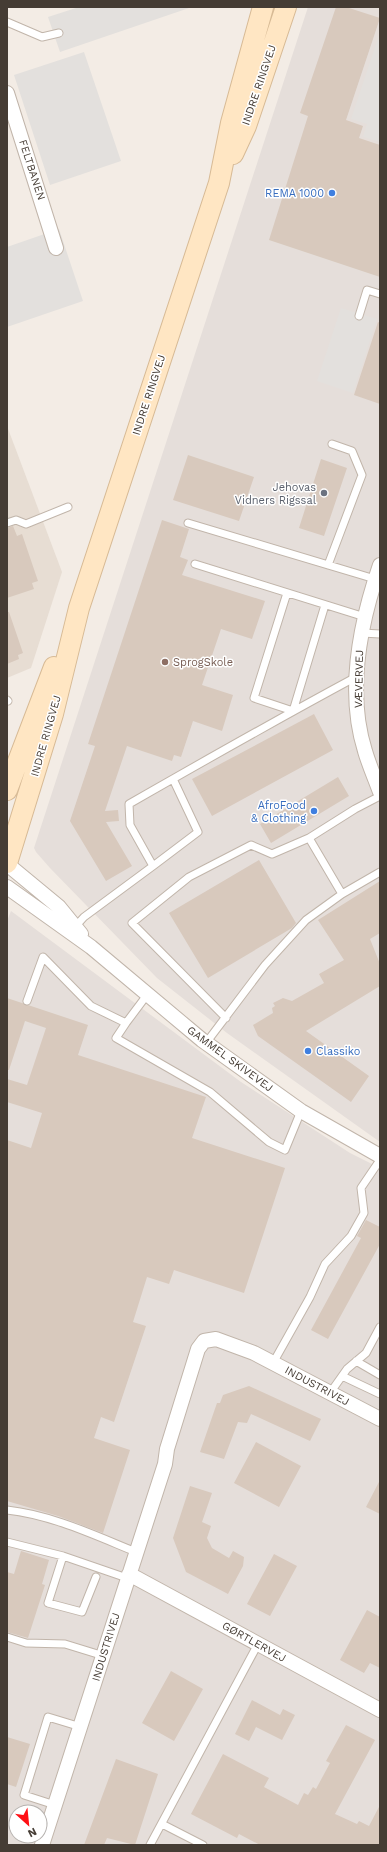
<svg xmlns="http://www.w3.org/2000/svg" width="387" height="1852" font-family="'Work Sans',sans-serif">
	<rect width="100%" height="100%" fill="#f3ece5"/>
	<path fill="#e7ddd3" d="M7 426 62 572 31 668 7 678Z"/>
	<path fill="#e5deda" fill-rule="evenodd" d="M308 7H380V1142L227 1033 157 978 50 868 36 852 34 848Z
		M11 911 241 1082 350 1153 380 1168V1845H7V921ZM16 1812H40V1836H16Z"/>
	<path fill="#e3e0dd" d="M79 7H192L60 52 48 17Z
		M380 32V142L363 137 367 124 351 119Z
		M84 52 121 161 50 185 14 75Z
		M59 229 83 301 7 327V247Z
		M341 308 377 319 353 393 317 381Z"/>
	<path fill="#d8c9bd" d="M336 7H346L380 18 346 120 363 126 359 138 380 145V277L269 240 308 116 300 113Z
		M378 322 380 323V404L354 395Z
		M188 455 254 477 239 521 173 500Z
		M321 459 347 468 324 536 299 528Z
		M162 520 189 529 180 557 188 560 182 575 265 601 252 639 221 629 202 685 233 695 222 731 193 721 181 757 174 755 172 761 127 746 105 811 118 810 119 821 106 822 132 866 106 881 70 821 95 746 88 744Z
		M13 526 17 536 22 534 38 581 32 583 34 589 7 598V528Z
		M7 612H9L23 653 18 655 19 659 7 664Z
		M314 714 333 750 212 816 192 779Z
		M338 777 349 796 271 843 260 824Z
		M259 860 296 923 292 928 208 978 169 913Z
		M380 881V933L370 939 380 964V986L306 1031 369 1076 351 1102 258 1036 253 1025 273 1013 272 1008 275 1006 273 1003 283 998 292 1001 324 983 319 974 344 960 318 920Z
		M7 998 88 1025 78 1055 206 1097 192 1138 285 1168 244 1293 174 1270 169 1284 147 1277 133 1322 146 1326 114 1422 101 1417 94 1438 130 1450 103 1533 58 1516 7 1501V1140L31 1148 42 1113 7 1102V1079L27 1085 46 1028 25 1021 9 1070H7Z
		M366 1220 380 1227V1244L328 1339 311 1330 361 1238 357 1236Z
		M249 1386 321 1419 310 1441 251 1414 247 1423 238 1422 224 1459 200 1452 217 1403H220L223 1395Z
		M256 1442 301 1466 279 1507 234 1483Z
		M380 1480V1514L366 1507Z
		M190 1486 212 1493 202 1522 211 1526 207 1538 212 1548 229 1558 233 1551 244 1557 243 1566 228 1594 186 1572 173 1538Z
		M21 1551 49 1560 42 1584 45 1585 28 1638 7 1632V1572L14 1574Z
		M274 1554 297 1566 270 1616 247 1604Z
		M367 1610 380 1617V1668L370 1663 364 1673 340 1660Z
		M171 1671 203 1689 174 1741 142 1723Z
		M252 1700 280 1715 283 1709 295 1715 282 1740 256 1727 249 1741 235 1734Z
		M346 1725 375 1740 335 1814 357 1824 359 1821 369 1826 380 1805V1845H260L239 1834 237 1838 191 1814 223 1754 269 1778 264 1787 298 1805 304 1793 308 1795 313 1787 316 1789 330 1763 326 1761Z
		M7 1737 30 1744 16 1787 7 1784Z
		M116 1759 158 1774 135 1845 107 1838 104 1845H84Z"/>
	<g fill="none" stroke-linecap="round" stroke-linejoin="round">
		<defs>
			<path id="service" d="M7 22 42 37 59 33
				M359 316 367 290 380 294
				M7 523 16 520 26 524 68 507
				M188 523 375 579
				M195 564 365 617
				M328 565 362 475 352 451 332 444
				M287 593 254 698 293 711 325 605
				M362 633 380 634
				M7 700 8 701
				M173 779 198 832 153 866 130 825 129 804C204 761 280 718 356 677
				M380 796 355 809 309 838 342 894 380 872
				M73 929 84 917 153 866
				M27 1001 43 957 91 1006 126 1023 116 1038 210 1092 269 1142 285 1150 301 1111
				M226 1018 132 923 189 877 251 845 272 854 309 838
				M126 1023 147 995
				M206 1043 265 965 306 920 342 894
				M356 1361 380 1375
				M273 1363 310 1297 325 1264 351 1236 364 1213 361 1188 380 1160
				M342 1376 380 1394
				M330 1393 347 1369 366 1353 380 1327
				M7 1510C52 1515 94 1535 136 1552
				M7 1542 63 1556 127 1578
				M63 1556 48 1603 82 1612 96 1577
				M7 1637 26 1643 65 1644 104 1656
				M55 1805 24 1795 48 1717 81 1727
				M162 1824 203 1845
				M150 1845 258 1644"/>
			<path id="minor" d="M7 93 56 248
				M380 565C360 623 346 691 365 751 369 765 375 778 380 792
				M7 864 59 907 81 934
				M7 887 91 947 202 1040 301 1111 380 1156
				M129 1574 380 1710
				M42 1845 165 1464 167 1449 198 1349 204 1341 216 1339 254 1353 380 1419"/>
			<path id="secondary" d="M233 154 246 126 286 7
				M7 790 54 667
				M7 863 53 714 79 608 219 183 231 123 263 7"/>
		</defs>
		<use href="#service" stroke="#c1b5aa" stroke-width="9"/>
		<use href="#minor" stroke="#c1b5aa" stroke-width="16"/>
		<use href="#secondary" stroke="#d7ba95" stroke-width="22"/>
		<use href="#service" stroke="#fff" stroke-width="7"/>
		<use href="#minor" stroke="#fff" stroke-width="14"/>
		<use href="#secondary" stroke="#ffe6c3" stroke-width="20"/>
	</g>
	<g fill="#3f7fe0" stroke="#fff" stroke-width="1.5">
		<circle cx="332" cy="193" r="4"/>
		<circle cx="314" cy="811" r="4"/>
		<circle cx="308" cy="1051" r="4"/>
	</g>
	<circle fill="#6b7280" stroke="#fff" stroke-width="1.5" cx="324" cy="493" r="4"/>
	<circle fill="#8d6e63" stroke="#fff" stroke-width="1.5" cx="165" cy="662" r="4"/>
	<g text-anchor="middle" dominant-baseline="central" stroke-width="3" stroke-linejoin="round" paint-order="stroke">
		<g font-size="11" fill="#453c34" stroke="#fff">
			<text transform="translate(259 85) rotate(-71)">INDRE RINGVEJ</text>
			<text transform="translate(32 170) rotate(72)">FELTBANEN</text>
			<text transform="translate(149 395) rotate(-72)">INDRE RINGVEJ</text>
			<text transform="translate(359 679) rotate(-89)">VÆVERVEJ</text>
			<text transform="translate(46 736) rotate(-74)">INDRE RINGVEJ</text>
			<text transform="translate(230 1059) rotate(36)">GAMMEL SKIVEVEJ</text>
			<text transform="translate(317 1386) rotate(28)">INDUSTRIVEJ</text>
			<text transform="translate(254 1642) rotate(29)">GØRTLERVEJ</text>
			<text transform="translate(106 1647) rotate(-73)">INDUSTRIVEJ</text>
		</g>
		<g font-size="11" fill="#366cbe" stroke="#fff" text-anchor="end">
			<text x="324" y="193">REMA 1000</text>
			<text x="306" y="805">AfroFood<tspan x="306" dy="13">&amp; Clothing</tspan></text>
			<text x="316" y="1051" text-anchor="start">Classiko</text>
		</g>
		<g font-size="11" fill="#5b616d" stroke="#fff" text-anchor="end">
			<text x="316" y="487">Jehovas<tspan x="316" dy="13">Vidners Rigssal</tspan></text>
		</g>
		<g font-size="11" fill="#785e54" stroke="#fff" text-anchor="start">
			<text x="173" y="662">SprogSkole</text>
		</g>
	</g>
	<rect width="387" height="1852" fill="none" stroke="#453c34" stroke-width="16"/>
	<g transform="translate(28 1824) rotate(153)"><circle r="19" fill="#ffffff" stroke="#b5b1ae"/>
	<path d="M0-3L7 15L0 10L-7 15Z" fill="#ff1015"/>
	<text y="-6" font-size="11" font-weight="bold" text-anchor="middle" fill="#453c34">N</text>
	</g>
</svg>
